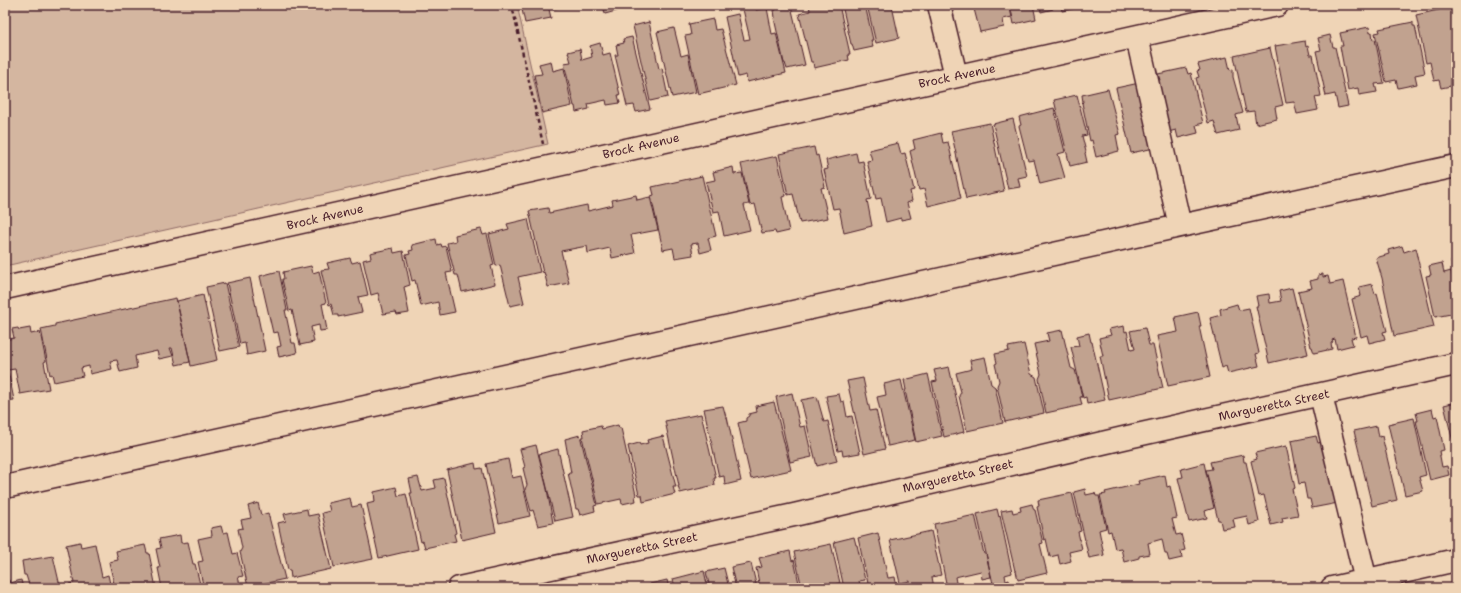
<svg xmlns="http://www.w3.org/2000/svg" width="1461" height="593" font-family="'Shantell Sans',sans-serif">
	<rect width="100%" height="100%" fill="#efd4b6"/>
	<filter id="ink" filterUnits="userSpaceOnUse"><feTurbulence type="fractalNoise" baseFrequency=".025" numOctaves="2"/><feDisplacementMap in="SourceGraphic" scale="8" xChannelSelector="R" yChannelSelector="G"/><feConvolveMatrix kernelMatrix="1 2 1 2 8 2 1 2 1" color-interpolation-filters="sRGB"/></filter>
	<g filter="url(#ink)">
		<path fill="#d4b6a0" stroke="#8f6a66" d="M5 5H517L548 144 5 266Z"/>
		<path fill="#c1a28f" stroke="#4a1f2b" d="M521 5H548L551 18 525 23Z
			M551 5H571L552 9Z
			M603 5H626L627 8 605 14Z
			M626 5H641L627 8Z
			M742 5H755L756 10 767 8 772 34 776 33 786 73 747 82 746 75 738 77 725 17 738 14 744 40 750 39Z
			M775 5 791 6 805 65 787 69 785 63H784L774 18H775L774 10H776Z
			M809 5H839L850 54H848L849 60 814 68 813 62H811L799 14 810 11Z
			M842 5H865L873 40H871L873 47 854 51 852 44H851Z
			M867 5H885L886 7 892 6 899 38 876 43Z
			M973 5H1009L1012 17 1003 19 1004 27 980 32Z
			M1010 5H1033L1036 19 1014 24Z
			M1034 5H1052L1053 9 1041 12 1040 7 1034 8Z
			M1061 5H1091L1062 11Z
			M1456 6V85L1441 88 1439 80 1434 81 1430 62 1426 63 1416 15Z
			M713 19 715 30 721 29 736 85 698 94 685 36 691 35 689 24Z
			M649 22 659 69 662 68 668 97 650 101 633 26Z
			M1413 22V26H1415L1425 73 1415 75 1417 84 1398 88 1396 80 1386 82 1375 33 1380 32 1379 29Z
			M1369 27 1370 33 1372 32 1373 40 1375 39 1384 83 1375 84 1377 92 1359 95 1358 88 1348 90 1340 46H1343L1340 33Z
			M674 28 681 56 688 54 696 92 672 97 657 32Z
			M1330 35 1333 47H1335L1348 106 1338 108 1335 94 1326 96 1316 51 1321 50 1318 38Z
			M632 37 650 109 636 112 634 105 627 106 615 55H618L616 45 624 43 623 39Z
			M1305 41 1306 47 1308 46 1310 55H1313L1321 96 1315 97 1318 110 1297 114 1294 102 1286 103 1275 46Z
			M600 43 603 55 610 53 620 95H618L620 103 607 105 606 100 588 104 589 109 576 112 575 106H574L564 63 571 62 568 52 580 49 582 60 592 57 590 46Z
			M1270 48 1283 105 1275 107 1277 119 1256 124 1254 111 1246 112 1234 56Z
			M1227 57 1230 70 1233 69V77L1243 113 1236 115 1239 130 1218 135 1214 121 1208 123 1196 78 1199 77 1197 71 1200 70 1198 64Z
			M551 61 553 71 564 68 572 106 542 113 534 75 542 74 539 64Z
			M1186 68 1188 74 1191 73 1203 123 1196 125 1198 133 1178 138 1176 130 1168 132 1157 81 1160 80 1158 74Z
			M1144 82 1159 147 1131 153 1116 88Z
			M1108 89 1120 134 1116 135 1119 151 1096 157 1092 140 1090 141 1082 103 1083 102 1082 95Z
			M1077 95 1087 135 1082 136 1086 152 1085 153 1087 162 1070 166 1054 100Z
			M1054 108 1065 152 1058 154 1065 178 1040 184 1034 160 1028 161 1019 126 1021 125 1019 117Z
			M1013 119 1027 176 1018 178 1020 187 1008 189 993 124Z
			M990 123 1004 191 966 199 951 131Z
			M941 133 943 143 948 142 961 198 928 206 924 189 919 190 910 151 915 149 913 140Z
			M898 143 901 154 905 153 914 190 910 191 912 201 907 203 911 218 901 220V218L886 222 881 198 876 199 867 161 872 160 869 150Z
			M814 147 816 156 818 155 825 187 821 188 828 218 800 223 793 194 788 195 779 154Z
			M856 153 858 162 863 161 871 199 867 200 872 226 844 233 839 208 833 209 824 170 828 169 826 160Z
			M777 156 786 196 782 197 789 231 776 234 775 231 762 233 755 204 750 205 741 164Z
			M733 167 734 174 742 173 749 204 744 205 750 230 724 236 719 211 713 212 706 182 715 180 713 172Z
			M702 176 716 236 708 238 711 250 700 253 698 243 691 244 693 255 675 258 673 248 663 250 651 196 654 195 652 187Z
			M636 195 637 200 650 197 658 230 631 235 635 253 612 258 610 248 588 253 587 246 561 251 569 283 548 287 544 272 543 273 529 211 548 208 549 213 587 205 588 211 613 205 612 200Z
			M528 219 540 272 518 277 524 303 510 306 500 265 496 266 489 234 509 229 507 224Z
			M481 229 483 235 487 234 494 265 491 266 495 284 462 292 458 275H455L447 243 456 241 455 235Z
			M436 239 437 245 441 244 442 247 446 246 452 272 446 273 455 312 440 315 438 302 421 306 415 280 412 281 406 255 410 254 409 251 413 250 412 245Z
			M1402 246 1404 252 1416 248 1418 256H1417L1434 327 1394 336 1382 278 1376 258 1389 254 1388 250Z
			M393 248 394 253 403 251 410 285 404 287 409 313 397 315 396 312 383 314 378 293 371 295 363 260 371 258 370 253Z
			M350 258 352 263 360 261 368 295 358 297 362 312 338 317V315H334L331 304 329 305 321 270 329 269 327 263Z
			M1456 260V283L1451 261Z
			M1442 263 1444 273 1451 271 1456 291V313L1435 317 1426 276 1431 275 1429 266Z
			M311 266 313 273 319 271 326 303 322 304 327 330 320 331 319 325 311 327 314 342 300 345 292 310 289 311 282 279H284L283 272Z
			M279 271 287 310H285L292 343H295L297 353 279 357 277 347 281 346 278 332 273 333 260 276Z
			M1323 274V277L1328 276 1330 284 1343 281 1356 337 1351 338 1353 345 1337 349 1335 339 1332 340 1333 342 1331 343 1332 349 1314 353 1312 347H1311L1298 291 1312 288 1310 281 1318 279V275Z
			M250 278 265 351 247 355 245 343 240 344 227 283Z
			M225 283 239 347 220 351 206 287Z
			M1372 284 1375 294 1377 293 1387 331 1383 332 1385 339 1369 343 1367 335 1361 337 1352 299 1361 296 1359 287Z
			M1292 288 1308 354 1269 363 1256 306H1258L1256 296 1269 294 1270 303 1281 301 1279 291Z
			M203 295 217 360 191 366 177 301Z
			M176 298 190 362 176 365 172 348H170L173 356 159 359 157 351 135 356 137 368 120 372 117 360 110 361 112 369 90 374 89 366 81 368 83 376 54 382 52 374 50 375 41 329 55 326V324Z
			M1237 304 1239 310 1249 308 1259 353 1256 354 1259 366 1228 373 1226 366 1222 368 1210 318 1221 315 1220 309Z
			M1198 312 1201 326H1199L1210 377 1168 386 1157 336 1178 332 1175 317Z
			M1124 326 1125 332 1127 331 1131 350 1135 349 1130 331 1145 328 1149 345H1153L1163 388 1109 400 1100 356H1103L1099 338 1111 335 1109 329Z
			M18 328 19 330 30 328 31 334 40 332 46 361 44 362 49 389 20 394 15 369 8 370 14 400 5 401V340L14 338 12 329Z
			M1062 330 1071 368 1075 370 1080 388 1082 397H1080L1082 405 1046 413 1039 379 1041 374 1034 344 1049 341 1047 333Z
			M1089 333 1091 342H1092L1105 400 1087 404 1086 397 1083 398 1071 347 1079 346 1077 336Z
			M1024 344 1031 374 1036 377 1044 413 1005 422 997 386 999 381 995 364 997 363 995 354 1009 351 1008 347Z
			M985 357 991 384 995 387 1003 423 967 431 959 396 961 392 956 373 972 369 970 360Z
			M949 367 964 432 944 437 932 382 937 381 934 370Z
			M928 374 942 436 916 442 905 390H906L904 380Z
			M863 378 870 411 876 410 885 449 864 454 847 381Z
			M901 380 915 440 888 446 877 397 886 395 884 384Z
			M792 393 800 427 805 426 812 457 790 462 776 397Z
			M839 394 841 402 844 401 847 417 852 416 860 453 843 456 842 450 838 451 826 396Z
			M817 397 824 422 828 421 837 461 817 466 801 400Z
			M774 402 791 470 751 479 738 423 746 421V418L749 416V414L757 412 756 406Z
			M1456 402V446H1454L1444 405Z
			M723 406 726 417H727L741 481 725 485 724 476 719 477 704 409Z
			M1432 409 1434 417 1437 416 1444 450 1439 451 1442 467 1447 466 1449 475 1430 480 1416 421H1418L1416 413Z
			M701 414 716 478H714L715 485 680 493 678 486H679L665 421Z
			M1414 418 1426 475 1419 477 1423 491 1405 495 1388 424Z
			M618 425 619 428H621L636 495 635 496 636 501 622 504 621 499 598 504 582 437H584L583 430 601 426 602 429Z
			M1377 426 1379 437 1382 436 1397 500 1372 506 1354 431Z
			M580 435 597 505 594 506 595 511 580 515 578 509H576L568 473H571L565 439Z
			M663 436 676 487H673L675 494 643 502 642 495H639L628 446 639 443 640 445 648 443 647 440Z
			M1316 436 1318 443 1329 440 1338 503 1312 508 1310 499H1307L1304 483 1299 484 1291 441Z
			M536 445 547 489 553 523 538 526 533 510 531 511 530 508 525 489 527 485 523 468 525 467 520 449Z
			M1286 446 1295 488 1292 489 1298 515 1282 518 1283 522 1271 525 1264 495 1259 496 1251 461 1257 459 1255 453Z
			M558 449 573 517 555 521 539 454Z
			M1243 455 1244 462H1246L1259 522 1249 525 1247 516 1233 519 1235 527 1222 529 1220 520H1218L1206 470 1212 469 1210 462Z
			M508 459 512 478 521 476 530 516 499 523 486 464Z
			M475 463 476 469 482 468 496 532 462 540 447 470Z
			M1204 463 1214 508 1205 511 1207 518 1189 522 1178 478 1183 477 1181 469Z
			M1165 475 1167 487 1170 486 1177 518 1172 519 1176 535 1181 534 1185 550 1181 551 1182 558 1169 561 1167 554H1165L1162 539 1148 543 1150 554 1139 556V558L1124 562 1121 548 1115 549 1111 531 1108 532 1100 495 1106 494 1105 492 1139 484 1138 481Z
			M418 477 422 491 436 488 434 480 444 478 456 533 454 534 456 541 425 548 423 541 421 542 410 493H412L409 479Z
			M396 487 398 496 406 494 418 549 379 558 367 504 375 502 374 492Z
			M1085 489 1086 495 1095 493 1096 496H1099L1106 528 1099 530 1104 555 1089 558 1074 492Z
			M1072 493 1081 531 1078 532 1082 549 1069 552 1071 561 1060 564 1058 555 1050 557 1046 539 1044 540 1037 507 1039 506 1038 500Z
			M350 498 352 507 361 505 373 559 334 567 322 513 330 511 328 503Z
			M258 503 261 515 268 513 285 579 248 587 240 552 242 548 238 529 243 528 241 520 251 518 248 506Z
			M1032 504 1034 510H1035L1043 543 1040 544 1047 573 1018 580 1016 571H1015L1001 511 1012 509 1013 513 1021 511 1020 507Z
			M307 509 308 516 318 514 331 569 291 578 290 570H288L278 523 286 521 284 514Z
			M997 509 999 517 1000 516 1012 573 1005 575 1006 581 1009 580 1010 586 1003 588H994L977 514Z
			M975 515 984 554H986L991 577 982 579 981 571 955 577 957 588H947L934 524Z
			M221 526 223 533 228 532 233 554 237 553 243 576 238 577 241 588H227L226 585 221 587V588H207L206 585H203L198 562 203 561 198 539 212 536 211 528Z
			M931 531 941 575 932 577 934 588H911L910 581 900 583 890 540Z
			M878 533 888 578 895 577 897 588H869L858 538Z
			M180 535 181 543 188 542 193 564H195L201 588H162L158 568H160L156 549 161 548 159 539Z
			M854 537 856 545H857L865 580 859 581 861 588H844L834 542Z
			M80 542 81 547 95 544 102 577 108 575 111 588H70L69 584 74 583 66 545Z
			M831 544 840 583 836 584 837 588H802L794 552Z
			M145 545 147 553H149L156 588H115L109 562 118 560 116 551Z
			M790 551 792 561 794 560 800 588H760L756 568 762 567 759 558Z
			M53 556 60 586 66 584 67 588H30L26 575H24L22 561Z
			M751 563 757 588H736L731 567Z
			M724 568 729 588H710L706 572Z
			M704 571 708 588H675L673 579Z
			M9 580 10 583 21 580 23 588H5V581Z
			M667 580 669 588H651L650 584Z"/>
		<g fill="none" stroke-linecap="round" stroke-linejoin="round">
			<defs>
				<path id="minor" d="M939 5 956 76
					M1137 37 1180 226
					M5 288 1277 5
					M1321 395 1366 581
					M5 487 1180 226 1456 166
					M459 588 794 515 1128 437 1456 364
					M1332 588 1456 560"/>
			</defs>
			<use href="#minor" stroke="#4a1f2b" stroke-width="25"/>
			<path stroke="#4a1f2b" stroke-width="2.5" stroke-dasharray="4 3" stroke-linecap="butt" d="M509 5 513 10 543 144"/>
			<use href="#minor" stroke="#efd4b6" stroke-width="22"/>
		</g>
	</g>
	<g text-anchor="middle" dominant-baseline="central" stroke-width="3" stroke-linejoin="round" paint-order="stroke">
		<g font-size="12" fill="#4a1f2b" stroke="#efd4b6">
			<text transform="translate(957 76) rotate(-12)">Brock Avenue</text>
			<text transform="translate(641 146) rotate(-13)">Brock Avenue</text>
			<text transform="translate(325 217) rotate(-13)">Brock Avenue</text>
			<text transform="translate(1274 405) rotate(-12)">Margueretta Street</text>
			<text transform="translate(958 476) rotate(-13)">Margueretta Street</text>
			<text transform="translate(642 548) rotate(-12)">Margueretta Street</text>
		</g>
	</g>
	<rect width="1461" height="593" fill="none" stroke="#efd4b6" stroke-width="20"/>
	<rect x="10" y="10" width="1441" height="573" fill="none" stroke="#4a1f2b" stroke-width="1.5" filter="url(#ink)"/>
</svg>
